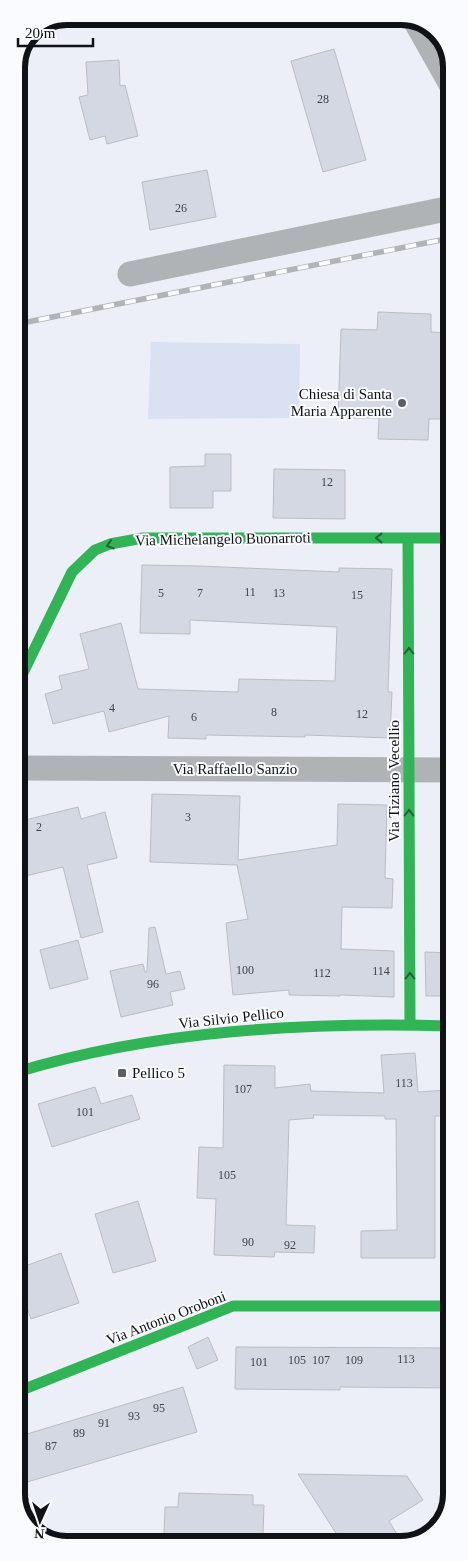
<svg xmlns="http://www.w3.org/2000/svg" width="468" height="1561" font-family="Georgia,serif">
	<rect width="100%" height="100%" fill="#eceff7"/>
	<path fill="#d9e1f3" d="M151 342 300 344 299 418 148 419Z"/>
	<path fill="#d4d8e3" stroke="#babdc3" d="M334 49 366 160 323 172 291 61Z
		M119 60 120 86 125 85 138 136 107 144 105 136 90 140 79 97 88 95 86 62Z
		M207 170 216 217 150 230 142 182Z
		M378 312 431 314V332L451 333V419H429L428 440 378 439 379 418H338L341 329 377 330Z
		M205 454H231V491H213V508H170V467L205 466Z
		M274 469 345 470V519L273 518Z
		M142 565 199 566 339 572V568L392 569 388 692H392L390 738 305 735V737L206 735V739L168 738 169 716 109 732 104 711 53 724 45 694 62 689 59 676 89 669 80 634 121 623 138 689 238 692 239 679 335 681 337 627 190 620V634L140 633Z
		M152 794 240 796 238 860 337 845 338 804 387 805 385 878 393 879 392 908 342 907 341 949 394 951V997L340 995V996L289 995V990L233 995 226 923 248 919 237 865 150 862Z
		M78 807 81 819 105 812 117 858 87 865 103 932 81 938 63 867 17 878V822Z
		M155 927 166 974 180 971 185 989 170 992 173 1005 121 1017 110 971 143 964 145 972H147L149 928Z
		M78 940 88 979 50 989 40 950Z
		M425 952 451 953V996H426Z
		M415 1053 418 1092 448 1090 449 1116H435V1258H361V1231L397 1230 396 1119H385V1116L313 1115 314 1118 289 1120 286 1225 315 1226 314 1253 275 1252 274 1257 214 1255 216 1199 197 1198 199 1147 223 1148 224 1065 275 1066V1088L310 1084 311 1091 384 1093 381 1055Z
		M95 1087 101 1104 132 1095 140 1119 52 1147 38 1104Z
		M138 1201 156 1261 113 1273 95 1214Z
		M61 1253 79 1303 31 1319 17 1280V1269Z
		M208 1337 218 1360 197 1369 188 1347Z
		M236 1347 452 1348V1388L340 1387V1390L235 1389Z
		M183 1387 197 1432 17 1485V1437Z
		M298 1474 407 1476 423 1500 389 1521 403 1544H343Z
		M179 1493 253 1495V1505H264L263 1536 164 1534 165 1507H178Z"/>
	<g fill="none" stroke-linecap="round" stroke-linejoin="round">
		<path stroke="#b0b3b6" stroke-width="25" d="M415 20 451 84
			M130 274 451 208
			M17 768 451 770"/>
		<path stroke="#30b455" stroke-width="11" d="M408 538 410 1024
			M17 685 72 572 95 550 110 544 143 538H451
			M17 1072C156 1030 306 1022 451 1026
			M17 1392 233 1306H452"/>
		<defs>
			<path id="rail" d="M17 324 451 238"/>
		</defs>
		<use href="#rail" stroke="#b0b3b7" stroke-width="5.5"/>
		<use href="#rail" stroke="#fafbfe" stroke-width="4" stroke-dasharray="11" stroke-linecap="butt"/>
	</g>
	<defs><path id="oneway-chevron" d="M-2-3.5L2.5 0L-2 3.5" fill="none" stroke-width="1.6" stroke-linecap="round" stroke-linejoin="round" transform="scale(1.25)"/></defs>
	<g stroke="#206336">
		<use href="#oneway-chevron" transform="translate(379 538) rotate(180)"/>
		<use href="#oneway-chevron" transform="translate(110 545) rotate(163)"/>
		<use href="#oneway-chevron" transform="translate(409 651) rotate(-90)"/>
		<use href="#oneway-chevron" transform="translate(409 813) rotate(-90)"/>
		<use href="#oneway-chevron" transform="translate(410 976) rotate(-90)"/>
	</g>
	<g fill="#5c5f65" stroke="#fafbfe" stroke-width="2">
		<circle cx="402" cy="403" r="5"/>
		<rect x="117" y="1068" width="10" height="10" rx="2.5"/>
	</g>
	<g text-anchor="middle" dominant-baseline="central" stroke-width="4" stroke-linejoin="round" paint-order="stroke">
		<g font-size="12" fill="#404449">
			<text x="323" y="99">28</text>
			<text x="181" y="208">26</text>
			<text x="327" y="482">12</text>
			<text x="250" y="592">11</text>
			<text x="161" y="593">5</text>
			<text x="200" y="593">7</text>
			<text x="279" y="593">13</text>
			<text x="357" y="595">15</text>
			<text x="112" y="708">4</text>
			<text x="274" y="712">8</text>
			<text x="362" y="714">12</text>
			<text x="194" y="717">6</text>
			<text x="188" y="817">3</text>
			<text x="39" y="827">2</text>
			<text x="245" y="970">100</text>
			<text x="381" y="971">114</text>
			<text x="322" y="973">112</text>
			<text x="153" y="984">96</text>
			<text x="404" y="1083">113</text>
			<text x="243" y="1089">107</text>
			<text x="85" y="1112">101</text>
			<text x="227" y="1175">105</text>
			<text x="248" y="1242">90</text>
			<text x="290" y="1245">92</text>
			<text x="406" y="1359">113</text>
			<text x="297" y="1360">105</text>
			<text x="321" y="1360">107</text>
			<text x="354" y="1360">109</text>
			<text x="259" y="1362">101</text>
			<text x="159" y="1408">95</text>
			<text x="134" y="1416">93</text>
			<text x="104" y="1423">91</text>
			<text x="79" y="1433">89</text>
			<text x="51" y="1446">87</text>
		</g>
		<g font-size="15" fill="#0f1216" stroke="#fafbfe" text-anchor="end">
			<text x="392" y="394">Chiesa di Santa<tspan x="392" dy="17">Maria Apparente</tspan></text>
			<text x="132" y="1073" text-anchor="start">Pellico 5</text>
		</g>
		<g font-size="15" fill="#0f1216" stroke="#fafbfe">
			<text transform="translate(223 539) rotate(-1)">Via Michelangelo Buonarroti</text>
			<text x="235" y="769">Via Raffaello Sanzio</text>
			<text transform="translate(394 781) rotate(-90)">Via Tiziano Vecellio</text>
			<text transform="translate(231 1018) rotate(-6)">Via Silvio Pellico</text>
			<text transform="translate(166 1318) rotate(-21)">Via Antonio Oroboni</text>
		</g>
	</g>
	<path d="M0 0H468V1561H0ZM67 25H401A42 42 0 0 1 443 67V1494A42 42 0 0 1 401 1536H67A42 42 0 0 1 25 1494V67A42 42 0 0 1 67 25Z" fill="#fafbfe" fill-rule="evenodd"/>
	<path fill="none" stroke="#0f1216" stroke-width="6" d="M67 25H401A42 42 0 0 1 443 67V1494A42 42 0 0 1 401 1536H67A42 42 0 0 1 25 1494V67A42 42 0 0 1 67 25Z"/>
	<g transform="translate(40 1521) rotate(183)" stroke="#fafbfe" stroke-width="4" paint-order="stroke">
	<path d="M0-4L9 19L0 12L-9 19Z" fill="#0f1216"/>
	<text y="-8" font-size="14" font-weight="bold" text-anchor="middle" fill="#0f1216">N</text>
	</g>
	<path d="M18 38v8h75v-8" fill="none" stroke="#0f1216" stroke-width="2.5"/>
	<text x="25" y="38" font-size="15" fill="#0f1216" stroke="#fafbfe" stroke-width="4" paint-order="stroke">20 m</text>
</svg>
